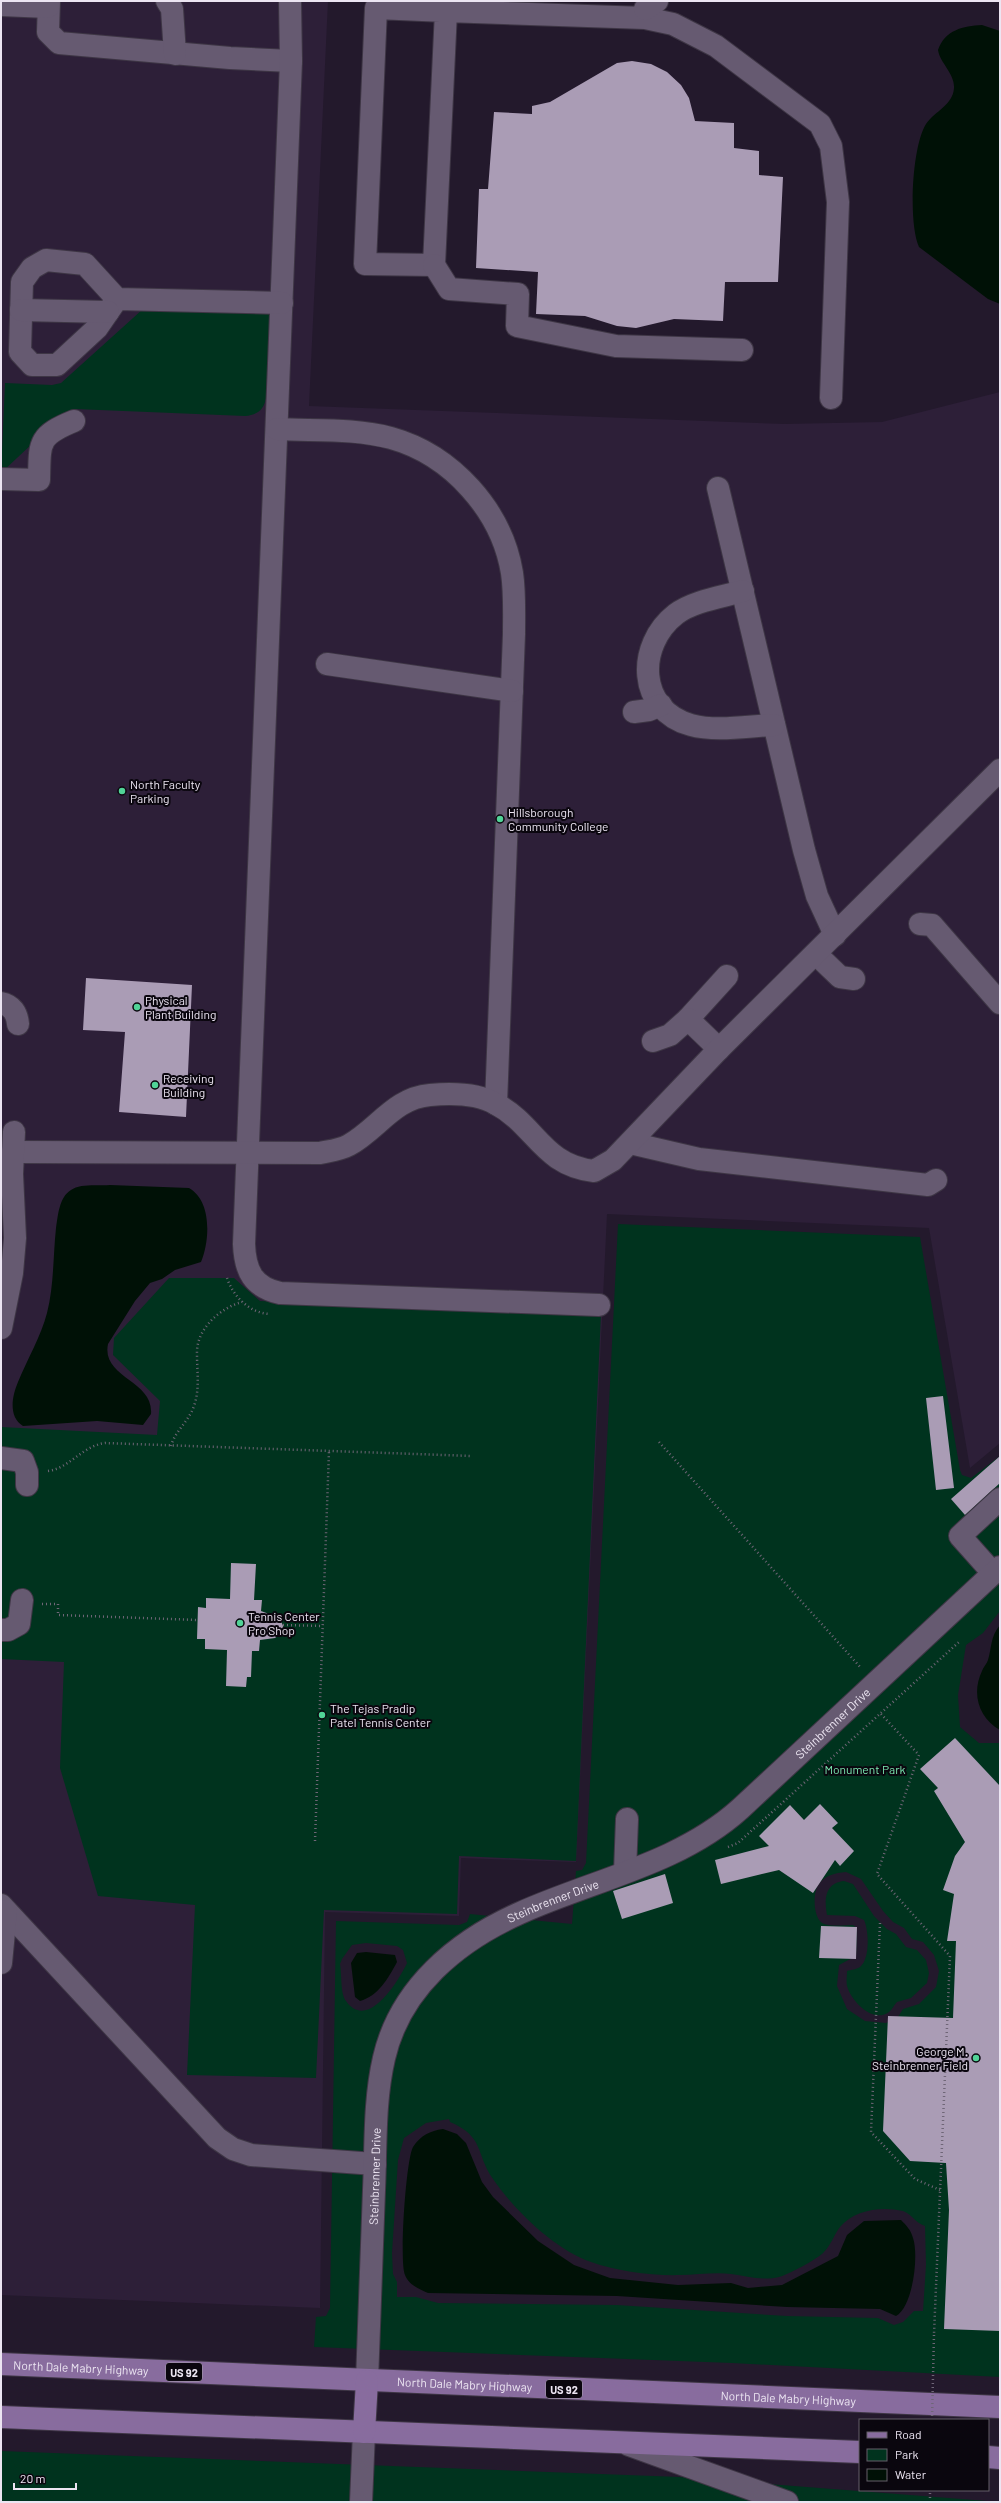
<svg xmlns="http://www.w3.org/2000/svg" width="1001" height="2503" font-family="Barlow,sans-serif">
	<rect width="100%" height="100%" fill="#23192c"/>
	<path fill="#2d1f38" d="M1 1H328L309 406 785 424 882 422 1000 392V1443L970 1468 929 1228 607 1214 576 1862 461 1858 459 1916 325 1912 320 2308 1 2295Z"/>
	<path fill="#00331e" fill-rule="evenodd" d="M143 309 270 314 266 398C264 410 257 415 245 416L75 409 65 413 1 473 5 383 52 385 61 383Z
		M618 1224 920 1237 960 1470 962 1475 971 1478 1000 1456V1611L983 1633 966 1645 958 1695 960 1727 979 1743H1000V2377L732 2363 314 2347 316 2317 326 2316 330 2308 336 1921 459 1925 467 1922 470 1914 572 1924 576 1871 582 1870 586 1863ZM846 1872 861 1879 883 1911 893 1922 904 1928 912 1939 923 1942 934 1955 939 1971 936 1987 919 2004 903 2009 898 2017 886 2023 865 2021 847 2009 837 1986 839 1965 856 1956 857 1928 853 1925C845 1925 829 1927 822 1923 813 1917 813 1893 818 1885 825 1875 835 1873 846 1872ZM366 1943 397 1946 403 1950 407 1963C399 1980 368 2032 346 2001 340 1993 342 1974 340 1964L342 1959 352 1945ZM449 2119 450 2122C485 2137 475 2153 493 2179 514 2210 555 2250 591 2262 616 2271 653 2276 680 2275 697 2275 714 2272 731 2274 747 2276 762 2281 779 2277 787 2275 818 2259 824 2252 831 2245 834 2235 840 2227 854 2210 881 2206 903 2211 912 2214 915 2223 925 2226L926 2265 923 2311H914L903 2322 894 2325 878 2318 787 2316 617 2305 438 2303 416 2297H397V2282L393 2274 392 2253 398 2160 404 2138 426 2123Z
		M169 1278H234L260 1301 601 1314 576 1861 459 1856 457 1914 324 1910 316 2078 187 2075 195 1905 98 1896 60 1768 64 1662 1 1659V1427L157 1435 160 1401 113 1355 114 1338Z
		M844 1881 853 1884 874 1916 887 1929 896 1934 906 1947 917 1950 926 1960 929 1973 927 1983 911 1998 897 2002C894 2005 892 2010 889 2012 873 2024 851 2001 847 1986 846 1982 847 1975 847 1971 851 1970 857 1969 860 1967 870 1959 869 1931 864 1920L855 1916 827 1915C824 1899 825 1883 844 1881Z
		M1 2451 680 2477 1000 2502H1Z"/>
	<path fill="#001106" d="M982 25 1000 31V304L988 299 919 247C908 223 912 146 926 124 935 111 953 105 954 88 955 74 940 63 938 50 945 30 963 26 982 25Z
		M110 1185 189 1188C212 1201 210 1240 201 1262L175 1270 162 1279 150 1283 135 1301 108 1344C101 1378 154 1380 151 1414L143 1425 97 1421 23 1426C8 1417 12 1396 18 1382 27 1360 41 1336 47 1313 54 1286 53 1256 56 1228 58 1216 59 1197 71 1190 80 1183 99 1186 110 1185Z
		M1000 1625V1730C979 1718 971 1694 982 1671 983 1667 987 1664 988 1660 992 1647 990 1637 1000 1625Z
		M366 1952 395 1955 397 1962C388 1979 378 1996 360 2001L355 1997 351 1963 357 1953Z
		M443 2129 457 2134 466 2143 482 2182 493 2197 538 2241 574 2265 610 2278 678 2285 731 2283 748 2288 782 2285 838 2256 847 2235 864 2221 901 2220C906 2225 911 2230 913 2238 919 2255 913 2307 896 2316L880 2309 787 2307 617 2296 428 2293C419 2289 409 2285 405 2275 399 2262 406 2159 413 2147 421 2135 430 2131 443 2129Z"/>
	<path fill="#aa9cb5" d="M632 61 651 64 667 72 681 85 689 98 695 121 734 123V148L759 151V175L783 177 778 282H725L723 321 674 319 636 328 617 326 585 316 536 314 538 272 476 268 479 189H488L494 112 532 114V106L550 102 617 63Z
		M86 978 192 985 186 1117 119 1112 125 1032 83 1030Z
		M943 1396 954 1488 936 1490 926 1398Z
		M1000 1456V1483L965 1515 951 1499Z
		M231 1563 256 1564 254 1600H262L261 1611 280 1618 283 1626 282 1632 275 1638 260 1640 259 1651H252L251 1677H247L246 1687 226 1686 227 1650 205 1649V1639H197L198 1607 206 1608V1598L230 1599Z
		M955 1738 1000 1786V2331L944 2329 949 2210 946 2163 910 2161 883 2131 888 2016 953 2018 956 1941H947L954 1894 943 1890 955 1856 965 1842 934 1791 938 1788 920 1769Z
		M820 1804 838 1823 832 1828 854 1851 840 1866 835 1860 813 1893 779 1870 721 1884 715 1860 769 1846 759 1836 790 1805 804 1820Z
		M665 1874 673 1903 622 1919 613 1891Z
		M821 1926 857 1927 856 1959 819 1958Z"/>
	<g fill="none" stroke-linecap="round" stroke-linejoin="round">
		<defs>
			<g id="minor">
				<path d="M49 1 48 32 59 43 230 58 291 61"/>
				<path d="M167 1 172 9 175 54"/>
				<path d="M290 1 291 61 244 1244C245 1271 253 1287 280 1293L599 1305"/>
				<path d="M446 1V11L376 8 365 264 434 265 446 11 645 18 673 24 716 46 820 124 831 146 838 202 831 398"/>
				<path d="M1 5 48 7"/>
				<path d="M645 9 657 1"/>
				<path d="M434 265 449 289 518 294 517 326 616 346 742 350"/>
				<path d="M117 299 85 264 46 260 32 268 22 282 20 352 32 365H57L97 328 117 299 282 303"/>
				<path d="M21 310 108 312"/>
				<path d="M277 429C314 431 355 428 391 438 452 455 502 511 512 573 515 593 514 614 514 634L496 1104"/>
				<path d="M1 479 39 480C40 443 37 436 74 421"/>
				<path d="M718 488 804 850 817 896 835 935"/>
				<path d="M743 591C722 597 693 601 676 614 636 645 637 710 691 725 716 732 748 726 774 725"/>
				<path d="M327 664 512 691"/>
				<path d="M634 712 649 710 661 705"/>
				<path d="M920 924 932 925 1000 1003"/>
				<path d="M816 954 840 977 854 979"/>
				<path d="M1 1003C12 1005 17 1013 18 1024"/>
				<path d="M688 1019 727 976"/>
				<path d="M653 1041 670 1035 688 1019 719 1049"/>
				<path d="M630 1143 699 1159 928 1185 936 1180"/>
				<path d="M13 1152 320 1153C329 1151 340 1150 349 1145 378 1129 394 1098 430 1095 452 1093 477 1093 496 1104 536 1125 542 1165 594 1171L613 1160 719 1049 1000 770"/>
				<path d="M1 1328 12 1273 15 1238 12 1174 14 1132"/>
				<path d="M1 1458 23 1461 27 1472V1485"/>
				<path d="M993 1573 960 1536 1000 1499"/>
				<path d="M1 1630H8L19 1624 22 1600"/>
				<path d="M625 1872 627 1819"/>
				<path d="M1 1905 217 2138 233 2149 251 2155 375 2164"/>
				<path d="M1 1963 6 1911"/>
				<path id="s1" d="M367 2381C369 2317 372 2254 374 2190 376 2146 374 2101 384 2058 400 1988 457 1941 520 1913 593 1880 679 1864 740 1809L1000 1567"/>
				<path d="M629 2445 787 2502"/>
				<path d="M361 2502 364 2432"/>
			</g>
			<g id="major">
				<path id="s2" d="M1 2364 1000 2407"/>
				<path d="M1 2417 860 2452"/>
				<path d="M364 2432 367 2381"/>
				<path d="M988 2457 1000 2458"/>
			</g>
		</defs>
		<use href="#minor" stroke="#3e3645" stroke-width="24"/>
		<use href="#major" stroke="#3e3645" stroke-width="24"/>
		<path stroke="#6f6677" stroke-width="2.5" stroke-dasharray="1 3" stroke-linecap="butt" d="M227 1278C233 1296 249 1313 270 1314
			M659 1442 861 1668
			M171 1446C175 1431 189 1421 194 1406 200 1389 197 1372 197 1354 196 1329 220 1308 242 1302
			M48 1471C70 1468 82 1446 105 1443L472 1456
			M42 1604H58V1615L198 1620
			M283 1625 323 1626
			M881 1714 919 1755 877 1874 950 1956 934 2334
			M315 1841 329 1451
			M728 1847 738 1843 959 1642
			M880 1923 871 2132 915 2179 940 2190
			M930 2502V2490"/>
		<use href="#minor" stroke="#665a71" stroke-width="22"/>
		<use href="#major" stroke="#886c9e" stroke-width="22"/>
		<path stroke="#6f6677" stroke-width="2.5" stroke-dasharray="1 3" stroke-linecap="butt" d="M932 2420 934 2334"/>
	</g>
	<g fill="#51d397" stroke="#0a060e" stroke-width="1.5">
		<circle cx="122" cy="791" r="4"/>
		<circle cx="500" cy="819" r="4"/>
		<circle cx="137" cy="1007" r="4"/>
		<circle cx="155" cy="1085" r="4"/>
		<circle cx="240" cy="1623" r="4"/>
		<circle cx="322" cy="1715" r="4"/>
		<circle cx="976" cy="2058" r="4"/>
	</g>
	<g text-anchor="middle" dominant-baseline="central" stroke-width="4" stroke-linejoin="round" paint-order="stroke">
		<g fill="#0a060e" stroke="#a8a2ae" stroke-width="1">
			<rect x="166" y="2363" width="36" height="18" rx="3"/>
			<rect x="546" y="2380" width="36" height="18" rx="3"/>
		</g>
		<g font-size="11" font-weight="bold" fill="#ece5f2">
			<text x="184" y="2372">US 92</text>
			<text x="564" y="2389">US 92</text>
		</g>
		<g font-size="12" fill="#ece5f2" stroke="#0a060e" text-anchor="start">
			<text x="130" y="784">North Faculty<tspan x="130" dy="14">Parking</tspan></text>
			<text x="508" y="812">Hillsborough<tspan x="508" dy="14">Community College</tspan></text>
			<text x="145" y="1000">Physical<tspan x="145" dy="14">Plant Building</tspan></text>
			<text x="163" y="1078">Receiving<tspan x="163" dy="14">Building</tspan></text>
			<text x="248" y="1616">Tennis Center<tspan x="248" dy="14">Pro Shop</tspan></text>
			<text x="330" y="1708">The Tejas Pradip<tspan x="330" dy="14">Patel Tennis Center</tspan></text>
			<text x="968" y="2051" text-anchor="end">George M.<tspan x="968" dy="14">Steinbrenner Field</tspan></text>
		</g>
		<g font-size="12" fill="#ece5f2" stroke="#0a060e">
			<text stroke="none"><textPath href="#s1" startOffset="901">Steinbrenner Drive</textPath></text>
			<text stroke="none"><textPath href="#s1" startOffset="565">Steinbrenner Drive</textPath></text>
			<text stroke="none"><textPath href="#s1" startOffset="205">Steinbrenner Drive</textPath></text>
			<text stroke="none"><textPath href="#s2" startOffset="80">North Dale Mabry Highway</textPath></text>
			<text stroke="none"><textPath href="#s2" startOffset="464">North Dale Mabry Highway</textPath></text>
			<text stroke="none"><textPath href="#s2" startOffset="788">North Dale Mabry Highway</textPath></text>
		</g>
		<g font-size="12" fill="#7deab3" stroke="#0a060e">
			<text x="865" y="1769">Monument Park</text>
		</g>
	</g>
	<rect width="1001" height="2503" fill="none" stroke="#ece5f2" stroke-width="4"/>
	<rect x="859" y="2419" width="130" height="72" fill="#0a060e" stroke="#645f69"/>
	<rect x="867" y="2432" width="20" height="6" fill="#886c9e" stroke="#645f69"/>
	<text x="895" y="2439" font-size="12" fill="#ece5f2">Road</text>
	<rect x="867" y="2449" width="20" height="12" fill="#00331e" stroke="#645f69"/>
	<text x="895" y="2459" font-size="12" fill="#ece5f2">Park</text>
	<rect x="867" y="2469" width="20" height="12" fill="#001106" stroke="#645f69"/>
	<text x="895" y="2479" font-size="12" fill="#ece5f2">Water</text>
	<path d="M14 2483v6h62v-6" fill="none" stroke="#ece5f2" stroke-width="2"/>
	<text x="20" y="2483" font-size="12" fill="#ece5f2" stroke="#0a060e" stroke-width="3" paint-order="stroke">20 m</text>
</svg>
